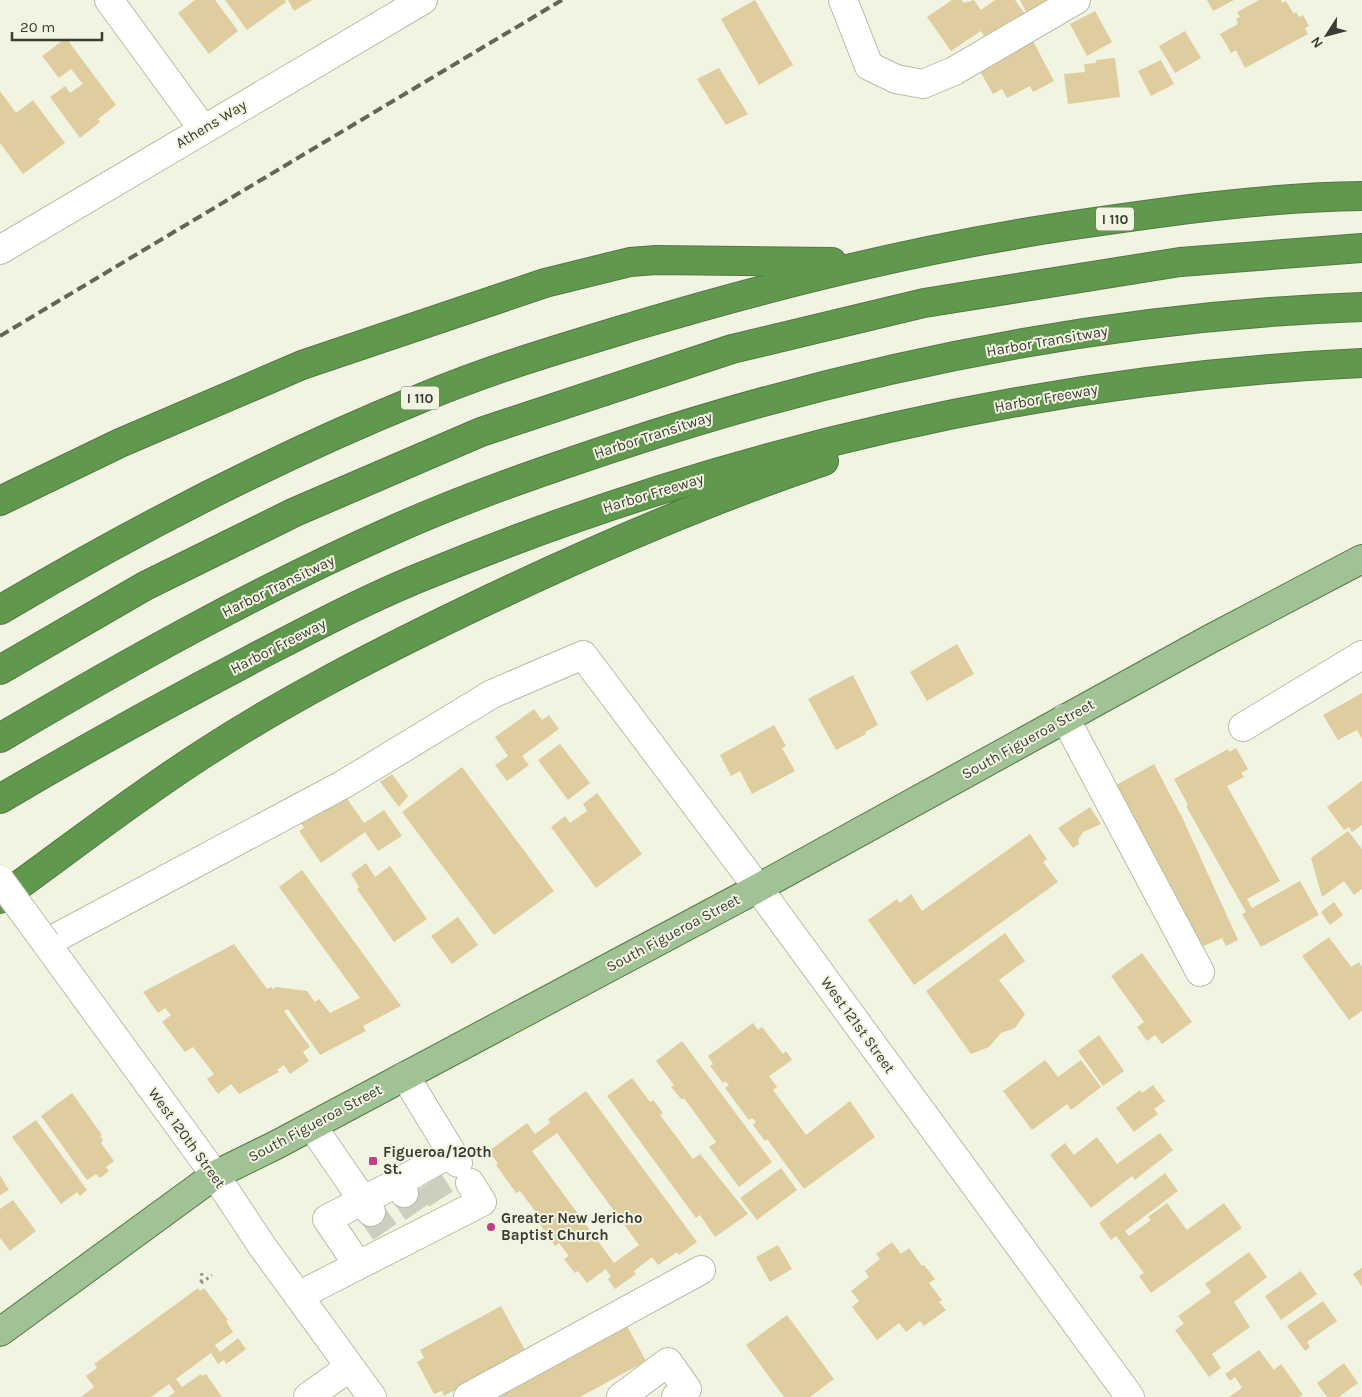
<svg xmlns="http://www.w3.org/2000/svg" width="1362" height="1397" font-family="Karla,sans-serif">
	<rect width="100%" height="100%" fill="#f1f4e0"/>
	<path fill="#dfcd9f" fill-rule="evenodd" d="M195 0H215L238 31 209 54 178 13Z
		M225 0H285L286 2 247 30Z
		M288 0H312L294 11Z
		M755 0 793 65 759 85 721 19Z
		M952 0H961L964 3 974 0 981 10 995 0H1015L1025 14 984 36 981 31 951 51 927 17Z
		M1020 0H1052L1027 14Z
		M1207 0H1234L1213 11Z
		M1259 0H1281L1282 3 1286 1 1294 14 1296 12 1299 17 1303 15 1309 26 1305 28 1308 34 1245 68 1236 50 1231 53 1220 34 1238 24 1236 19 1240 17 1237 12Z
		M1095 11 1112 42 1087 56 1070 24Z
		M1185 31 1201 58 1175 73 1159 46Z
		M66 38 116 105 98 119 100 122 80 138 50 97 65 86 70 93 83 84 71 69 59 78 42 56Z
		M1032 39 1054 81 1033 92 1030 86 1007 98 1002 89 993 94 978 68Z
		M1115 58 1120 97 1068 104 1064 74 1085 72 1084 64 1096 63V60Z
		M1161 60 1174 84 1151 96 1138 71Z
		M719 68 748 114 726 125 697 79Z
		M0 91 16 113 33 100 65 143 23 174 0 143Z
		M957 644 974 674 927 701 910 672Z
		M853 675 878 725 865 732 866 734 836 750 808 699Z
		M1362 693V739L1357 730 1338 740 1323 715Z
		M534 709 542 720 549 715 559 729 522 756 529 765 507 781 495 765 508 756 495 737Z
		M774 725 786 746 782 748 795 771 752 794 740 771 731 776 720 755Z
		M560 744 590 783 568 800 538 760Z
		M1236 748 1248 769 1241 773 1244 777 1227 786 1280 881 1247 899 1252 908 1300 881 1319 915 1261 947 1242 914 1246 912 1186 806 1188 805 1174 779 1228 749 1229 752Z
		M1154 764 1182 817 1238 940 1226 946 1222 938 1199 948 1111 788Z
		M462 767 554 891 494 935 402 812Z
		M392 774 408 796 399 807 380 782Z
		M1362 781V825L1352 832 1349 827 1344 830 1327 807Z
		M341 790 364 823 384 810 402 836 378 851 365 832 321 863 299 831 304 828 296 816Z
		M597 793 642 854 596 888 551 827 565 816 570 823 587 811 583 804Z
		M1090 807 1101 824 1083 832 1078 840 1079 844 1073 848 1058 828Z
		M1348 831 1362 849V889L1354 895 1344 881 1322 897 1311 858Z
		M1030 834 1047 859 1043 862 1058 882 914 985 868 920 897 899 900 903 911 894 922 911Z
		M366 863 375 877 390 866 427 919 394 942 357 889 359 887 351 874Z
		M302 870 401 1006 363 1026 366 1031 320 1055 288 1009 284 1011 310 1047 303 1052 309 1061 290 1074 284 1065 277 1070 279 1072 239 1094 231 1084 218 1094 207 1079 214 1074 193 1047 185 1052 162 1022 171 1015 165 1008 158 1013 143 992 234 944 267 989 271 987 273 989 276 987 307 991 315 1002 319 999 330 1013 360 998 279 887Z
		M1334 902 1343 915 1330 925 1321 912Z
		M458 917 478 945 452 964 431 936Z
		M1005 933 1025 961 999 980 1025 1014 1015 1028 1001 1033 989 1047 971 1054 926 991Z
		M1329 937 1351 967 1359 962 1362 967V1011L1349 1020 1302 956Z
		M1142 953 1192 1022 1162 1044 1155 1035 1147 1041 1137 1027 1144 1022 1111 976Z
		M753 1023 758 1030 762 1027 783 1054 786 1051 792 1060 769 1076 777 1087 773 1090 806 1135 850 1101 875 1137 804 1189 767 1139 765 1141 753 1125 756 1122 752 1118 749 1120 725 1088 729 1085 725 1081 723 1083 710 1066 713 1064 708 1056Z
		M1099 1035 1124 1071 1103 1086 1078 1051Z
		M682 1041 772 1162 739 1187 709 1147 716 1142 684 1098 682 1100 671 1087 674 1085 656 1061Z
		M1045 1060 1058 1077 1081 1060 1101 1087 1071 1110 1067 1104 1032 1130 1003 1091Z
		M632 1078 650 1102 653 1100 663 1113 660 1115 693 1159 700 1154 748 1214 715 1237 700 1215 696 1218 607 1096Z
		M1153 1085 1165 1101 1154 1109 1158 1114 1134 1132 1116 1108 1140 1090 1142 1093Z
		M586 1091 697 1242 679 1255 677 1252 658 1265 652 1257 634 1271 636 1274 615 1289 608 1279 611 1277 606 1269 587 1283 578 1271 575 1273 564 1259 569 1256 559 1243 555 1246 535 1217 538 1215 520 1191 516 1193 496 1165 498 1164 489 1151 527 1123 535 1134 550 1123 548 1119ZM557 1133 639 1245 614 1263 532 1151Z
		M72 1093 102 1135 100 1136 103 1140 101 1143 114 1161 106 1167 109 1171 100 1178 96 1174 87 1180 41 1116Z
		M36 1120 87 1190 80 1196 77 1192 61 1204 12 1137Z
		M1160 1133 1173 1150 1135 1180 1132 1176 1091 1208 1050 1155 1065 1143 1074 1155 1097 1137 1117 1164Z
		M781 1168 797 1190 757 1220 740 1198Z
		M1165 1173 1178 1191 1125 1231 1129 1236 1151 1220 1148 1217 1167 1203 1187 1230 1224 1203 1242 1228 1151 1293 1139 1276 1144 1273 1116 1236 1111 1240 1099 1223Z
		M0 1175 9 1190 0 1195Z
		M13 1200 36 1231 10 1251 0 1238V1209Z
		M892 1242 901 1254 909 1248 922 1266 924 1265 935 1279 929 1283 942 1300 939 1302 946 1310 924 1326 920 1321 906 1332 899 1323 877 1340 852 1307 859 1301 851 1291 869 1277 865 1271 880 1259 876 1254Z
		M778 1245 792 1269 770 1282 756 1257Z
		M1249 1252 1267 1277 1234 1302 1250 1327 1212 1354 1221 1368 1209 1377 1175 1330 1184 1324 1178 1316 1211 1292 1205 1284Z
		M1362 1268V1287L1353 1274Z
		M1301 1271 1317 1294 1281 1320 1265 1296Z
		M198 1288 200 1291 204 1288 228 1320 226 1321 233 1332 215 1345 220 1352 238 1338 246 1349 226 1364 224 1360 218 1364 211 1353 176 1379 182 1387 201 1374 202 1376 206 1374 222 1397H168L175 1392 169 1384 151 1397H81L94 1387 86 1376 97 1368 94 1364Z
		M1323 1301 1337 1321 1307 1342 1310 1347 1305 1351 1287 1326Z
		M501 1306 526 1352 444 1396 442 1391 434 1394 417 1362 424 1358 420 1350Z
		M787 1315 834 1379 810 1397H784L746 1345Z
		M626 1324 646 1361 580 1397H492Z
		M1259 1350 1274 1370 1281 1364 1303 1395 1299 1397H1229L1242 1388 1235 1377 1230 1381 1225 1374Z
		M1344 1363 1358 1383 1339 1397H1327L1317 1383Z"/>
	<g fill="none" stroke-linecap="round" stroke-linejoin="round">
		<path stroke="#cdcfbe" stroke-width="28" stroke-dasharray="28 14" stroke-linecap="butt" d="M430 1182 441 1199
			M404 1193 417 1212
			M371 1212 385 1232"/>
		<defs>
			<path id="minor" d="M109 0 203 129
				M843 0 869 66 896 79 923 84 954 71 1076 0
				M0 250 423 0
				M1065 718 1200 972
				M1243 727 1362 655
				M405 1076 458 1163
				M312 1126 371 1212
				M397 1183 451 1153
				M358 1265 327 1219 397 1183 404 1193
				M298 1296 482 1202 470 1183
				M308 1397 350 1367
				M372 1397 262 1246 215 1175 46 943 344 784 492 694 583 655 758 888 1130 1397
				M468 1397 701 1270
				M621 1397 668 1362 687 1389 676 1397"/>
			<path id="major" d="M0 1332 215 1175 276 1145 758 888 1210 639 1362 559"/>
			<path id="highway" d="M0 501 120 443 302 365 545 283 630 262 656 260 832 262
				M0 610C135 530 274 458 419 399 490 369 565 347 638 325 779 283 921 248 1067 226 1163 212 1266 197 1362 196
				M0 670 145 586 295 512 481 432 732 349 924 303 1180 262 1362 248
				M0 738C127 663 256 591 391 531 464 498 540 472 615 447 856 367 1108 316 1362 307
				M0 799C83 750 168 703 254 658 312 628 370 597 431 573 725 452 1044 378 1362 363
				M0 899C67 851 133 799 203 754 286 700 374 655 463 612 581 555 700 503 824 461"/>
		</defs>
		<use href="#minor" stroke="#babca9" stroke-width="30"/>
		<use href="#major" stroke="#537845" stroke-width="30"/>
		<use href="#highway" stroke="#537845" stroke-width="30"/>
		<path stroke="#8e9082" stroke-width="3" stroke-dasharray="2.5 4" stroke-linecap="butt" d="M201 1282 202 1272
			M201 1283 212 1275"/>
		<use href="#minor" stroke="#fff" stroke-width="28"/>
		<use href="#major" stroke="#a0c295" stroke-width="28"/>
		<use href="#highway" stroke="#60994e" stroke-width="28"/>
		<path stroke="#64655a" stroke-width="4" stroke-dasharray="10 5" stroke-linecap="butt" d="M0 336 562 0"/>
		<defs>
			<path id="minor-bridge" d="M0 880 46 943"/>
		</defs>
		<use href="#minor-bridge" stroke="#babca9" stroke-width="30" stroke-linecap="butt"/>
		<use href="#minor-bridge" stroke="#fff" stroke-width="28"/>
	</g>
	<g fill="#c13f86" stroke="#f1f4e0" stroke-width="2">
		<rect x="368" y="1156" width="10" height="10" rx="2.5"/>
		<circle cx="491" cy="1227" r="5"/>
	</g>
	<g text-anchor="middle" dominant-baseline="central" stroke-width="4" stroke-linejoin="round" paint-order="stroke">
		<g fill="#f1f4e0" stroke="#727368" stroke-width="1">
			<rect x="1096" y="207.5" width="38" height="23" rx="4"/>
			<rect x="401" y="386.5" width="38" height="23" rx="4"/>
		</g>
		<g font-size="14" font-weight="bold" fill="#3b3c34">
			<text x="1115" y="219">I 110</text>
			<text x="420" y="398">I 110</text>
		</g>
		<g font-size="15" fill="#3b3c34" stroke="#f1f4e0">
			<text transform="translate(211 124) rotate(-31)">Athens Way</text>
			<text transform="translate(1047 341) rotate(-10)">Harbor Transitway</text>
			<text transform="translate(1046 398) rotate(-10)">Harbor Freeway</text>
			<text transform="translate(653 435) rotate(-18)">Harbor Transitway</text>
			<text transform="translate(653 493) rotate(-17)">Harbor Freeway</text>
			<text transform="translate(278 586) rotate(-26)">Harbor Transitway</text>
			<text transform="translate(278 646) rotate(-27)">Harbor Freeway</text>
			<text transform="translate(1028 739) rotate(-29)">South Figueroa Street</text>
			<text transform="translate(673 933) rotate(-28)">South Figueroa Street</text>
			<text transform="translate(858 1025) rotate(54)">West 121st Street</text>
			<text transform="translate(315 1123) rotate(-28)">South Figueroa Street</text>
			<text transform="translate(187 1138) rotate(54)">West 120th Street</text>
		</g>
		<g font-size="15" font-weight="bold" fill="#3b3c34" stroke="#f1f4e0" text-anchor="start">
			<text x="383" y="1152">Figueroa/120th<tspan x="383" dy="17">St.</tspan></text>
			<text x="501" y="1218">Greater New Jericho<tspan x="501" dy="17">Baptist Church</tspan></text>
		</g>
	</g>
	<g transform="translate(1327 35) rotate(234)" stroke="#f1f4e0" stroke-width="4" paint-order="stroke">
	<path d="M0-4L9 19L0 12L-9 19Z" fill="#3b3c34"/>
	<text y="-8" font-size="14" font-weight="bold" text-anchor="middle" fill="#3b3c34">N</text>
	</g>
	<path d="M12 32v8h90v-8" fill="none" stroke="#3b3c34" stroke-width="2.5"/>
	<text x="20" y="32" font-size="15" fill="#3b3c34" stroke="#f1f4e0" stroke-width="4" paint-order="stroke">20 m</text>
</svg>
